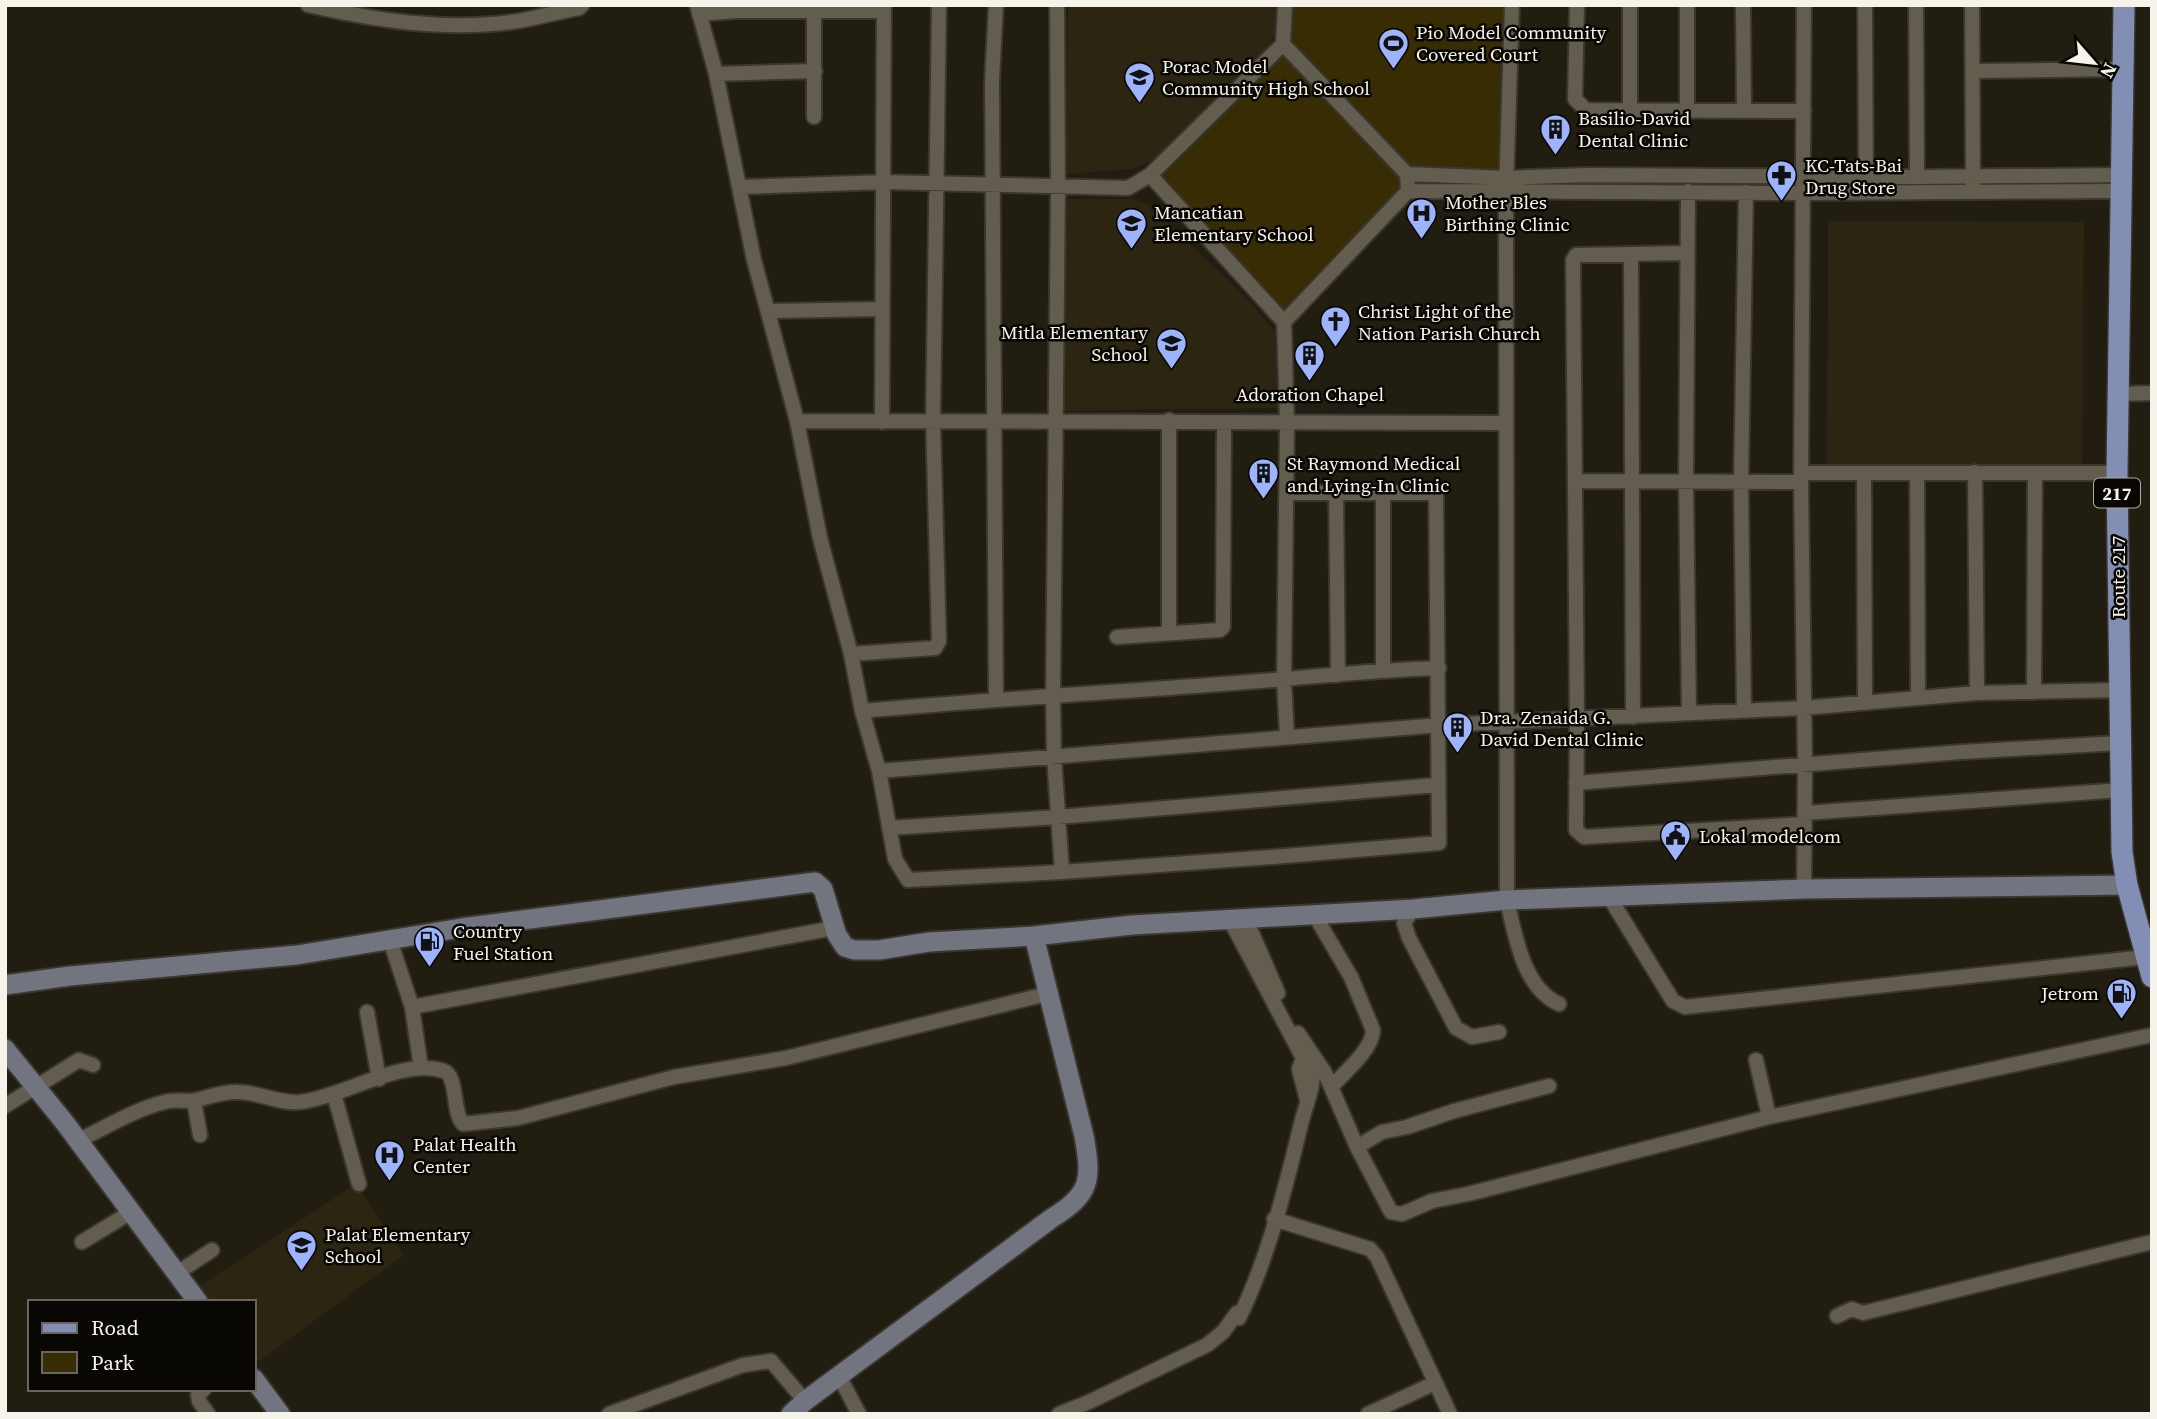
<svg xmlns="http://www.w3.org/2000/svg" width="2157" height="1419" font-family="'Source Serif 4',serif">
	<rect width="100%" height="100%" fill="#211d10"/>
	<path fill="#2c2511" d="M1068 5H1278L1277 27 1270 46 1152 161 1132 169 1065 174Z
		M1065 199H1132L1146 203 1247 298 1275 332 1278 408 1065 411Z
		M1828 221 2084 222 2082 466 1827 465Z
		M356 1184 404 1255 254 1365V1302H207L197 1288Z"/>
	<path fill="#382c04" d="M1285 5H1512L1507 178 1408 175V191L1284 322 1150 175 1282 44Z"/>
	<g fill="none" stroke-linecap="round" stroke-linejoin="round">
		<defs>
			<path id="street" d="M308 5C373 20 443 31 511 22 534 19 556 12 579 8L582 5
				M697 5 716 74 754 260 797 421 820 538 851 654 862 711 879 771 895 859 908 880 1062 872 1273 857 1439 843 1436 493H1287
				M996 5 992 81 996 698
				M1057 5 1058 186 1053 696 1054 756 1062 872
				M1512 5 1506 191 1507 900C1515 935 1523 988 1559 1004
				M1577 5 1575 99 1586 110 1804 111
				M1687 5V110
				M1743 5 1744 111
				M1865 5 1866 177
				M1916 5 1917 177
				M1972 5 1973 186
				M814 11V117
				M699 14 736 11H883
				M1283 44 1407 174 1408 191 1284 322
				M1973 71 2123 69
				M716 74 815 71
				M1630 110V5
				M1407 174 1507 178 1586 175 1917 177 2122 175
				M1150 175 1284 322 1287 423 1284 680 1287 737
				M739 187 885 182 1128 188 1150 175 1283 44 1285 5
				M1408 191 1804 193 2122 191
				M1688 191 1686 482 1689 713
				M1687 253 1576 255 1573 260 1577 719 1576 830 1584 837 1804 824
				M1631 254 1633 717
				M769 311 881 309
				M2120 394 2152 393
				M1169 420V633
				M797 421 1505 423
				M882 422 884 5
				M1975 472 1977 693
				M1801 473H2117
				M1917 473 1918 698
				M1864 474 1865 703
				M1576 481 1801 482
				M1336 491 1338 675
				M1383 492V670
				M1117 637 1220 630 1223 627 1224 422
				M851 654 935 648 939 641 933 420 939 5
				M2034 692 2035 473
				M1744 709 1741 481 1746 192
				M862 711C982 700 1102 693 1222 684 1295 679 1367 670 1439 668
				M879 771 1439 725 1803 708 1977 693 2119 690
				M1576 783 1961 752 2119 743
				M1805 813 2122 790
				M889 828 1058 817 1437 785
				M1804 889 1805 764 1801 482 1804 5
				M1608 895 1673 1001 1685 1007 2145 957
				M1413 909 1404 923 1409 938 1456 1028 1472 1037 1499 1032
				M1314 914 1351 977 1373 1030C1373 1049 1344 1073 1331 1087
				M1245 917 1278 993
				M390 940 412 1007 421 1068
				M412 1007 834 928
				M367 1012 379 1079
				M1298 1033 1325 1073 1357 1147 1382 1132 1407 1127 1454 1111 1549 1086
				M1303 1058 1299 1069 1307 1100
				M1756 1060 1769 1117
				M334 1094 359 1184
				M194 1101 200 1135
				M5 1106 79 1060 93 1065
				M77 1141C105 1128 135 1109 165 1102 175 1099 186 1102 196 1100 210 1097 223 1091 238 1092 259 1092 279 1104 300 1102 344 1097 402 1057 444 1071 458 1076 452 1112 463 1124L518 1118 674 1077 786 1058 1047 994
				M1357 1147 1391 1212 1402 1214 1432 1201 1468 1194 1769 1117 2152 1035
				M1274 1219 1370 1249 1377 1257 1450 1414
				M82 1242 131 1212
				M177 1273 212 1250
				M1837 1316 1852 1309 1863 1313 2152 1242
				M839 1376 859 1414
				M204 1389 198 1395 199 1401 208 1414
				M609 1414 743 1365 771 1361 805 1401
				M1059 1414 1089 1402 1207 1345 1223 1332 1237 1313 1239 1318C1267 1261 1285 1190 1300 1128 1305 1106 1315 1087 1313 1065L1303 1058 1229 918
				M1368 1414 1435 1383"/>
			<path id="secondary" d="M5 985 70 976 297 955 461 928 815 882 823 889 837 935 845 947 854 950H879L929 942 1034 936 1132 925 1413 909 1507 900 1804 889 2127 885
				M5 1049 65 1123 198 1302
				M254 1379 280 1414
				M791 1414 805 1401 1052 1218C1091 1194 1092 1180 1084 1136L1034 936"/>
			<path id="primary" d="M2124 5 2117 473 2122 852 2127 885 2152 977"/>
		</defs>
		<use href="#street" stroke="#3a3630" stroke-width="18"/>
		<use href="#secondary" stroke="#3a3630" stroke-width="23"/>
		<use href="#primary" stroke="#3a3630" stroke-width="24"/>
		<use href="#street" stroke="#625d4e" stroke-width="14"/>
		<use href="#secondary" stroke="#727580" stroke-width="19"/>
		<use href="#primary" stroke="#828eb3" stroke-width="21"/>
	</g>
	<defs>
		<symbol id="stadium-pin" viewBox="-11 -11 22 30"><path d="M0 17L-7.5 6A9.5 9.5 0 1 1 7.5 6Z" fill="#9db4fd" stroke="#090704"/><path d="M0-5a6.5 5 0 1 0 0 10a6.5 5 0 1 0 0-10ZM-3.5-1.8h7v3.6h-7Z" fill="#111"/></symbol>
		<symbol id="school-pin" viewBox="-11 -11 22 30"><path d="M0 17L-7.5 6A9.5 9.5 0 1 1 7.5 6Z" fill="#9db4fd" stroke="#090704"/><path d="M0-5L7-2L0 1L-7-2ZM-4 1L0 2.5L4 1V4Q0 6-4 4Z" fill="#111"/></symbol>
		<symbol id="building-pin" viewBox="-11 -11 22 30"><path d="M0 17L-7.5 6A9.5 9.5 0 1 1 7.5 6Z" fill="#9db4fd" stroke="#090704"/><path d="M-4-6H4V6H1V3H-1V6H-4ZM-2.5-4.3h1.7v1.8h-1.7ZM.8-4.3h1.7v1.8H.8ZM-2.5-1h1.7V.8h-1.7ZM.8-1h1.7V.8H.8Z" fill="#111"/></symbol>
		<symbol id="pharmacy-pin" viewBox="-11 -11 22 30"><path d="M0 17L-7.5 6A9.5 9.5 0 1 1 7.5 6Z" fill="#9db4fd" stroke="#090704"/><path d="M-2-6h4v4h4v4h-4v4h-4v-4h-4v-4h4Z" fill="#111"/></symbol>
		<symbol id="hospital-pin" viewBox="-11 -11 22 30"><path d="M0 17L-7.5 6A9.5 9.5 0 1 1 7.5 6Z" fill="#9db4fd" stroke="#090704"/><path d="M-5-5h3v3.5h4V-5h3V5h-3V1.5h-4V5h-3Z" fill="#111"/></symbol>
		<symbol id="church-pin" viewBox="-11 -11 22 30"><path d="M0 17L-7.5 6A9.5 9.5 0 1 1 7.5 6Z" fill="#9db4fd" stroke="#090704"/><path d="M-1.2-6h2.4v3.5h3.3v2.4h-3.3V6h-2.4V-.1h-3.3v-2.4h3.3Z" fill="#111"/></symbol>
		<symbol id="civic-pin" viewBox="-11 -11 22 30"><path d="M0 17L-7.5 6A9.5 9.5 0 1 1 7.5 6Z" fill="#9db4fd" stroke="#090704"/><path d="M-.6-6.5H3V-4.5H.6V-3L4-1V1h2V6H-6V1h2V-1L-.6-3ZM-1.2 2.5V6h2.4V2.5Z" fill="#111"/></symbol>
		<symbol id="fuel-pin" viewBox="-11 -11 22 30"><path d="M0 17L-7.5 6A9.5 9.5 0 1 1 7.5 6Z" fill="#9db4fd" stroke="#090704"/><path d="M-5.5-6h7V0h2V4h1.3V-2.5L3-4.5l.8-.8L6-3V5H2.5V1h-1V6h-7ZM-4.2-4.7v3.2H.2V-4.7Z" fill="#111"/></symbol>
	</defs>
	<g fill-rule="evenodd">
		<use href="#stadium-pin" x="1376" y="26" width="35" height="47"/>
		<use href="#school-pin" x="1122" y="60" width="35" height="47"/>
		<use href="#building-pin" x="1538" y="112" width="35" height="47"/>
		<use href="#pharmacy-pin" x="1764" y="158" width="35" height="47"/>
		<use href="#hospital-pin" x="1404" y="196" width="35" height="47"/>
		<use href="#school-pin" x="1114" y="206" width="35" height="47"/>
		<use href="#church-pin" x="1318" y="304" width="35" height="47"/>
		<use href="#school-pin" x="1154" y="326" width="35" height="47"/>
		<use href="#building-pin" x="1292" y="338" width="35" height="47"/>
		<use href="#building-pin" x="1246" y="456" width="35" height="47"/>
		<use href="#building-pin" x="1440" y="710" width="35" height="47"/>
		<use href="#civic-pin" x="1658" y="818" width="35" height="47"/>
		<use href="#fuel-pin" x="412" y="924" width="35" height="47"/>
		<use href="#fuel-pin" x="2104" y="976" width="35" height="47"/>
		<use href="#hospital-pin" x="372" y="1138" width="35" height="47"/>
		<use href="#school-pin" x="284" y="1228" width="35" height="47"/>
	</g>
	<g text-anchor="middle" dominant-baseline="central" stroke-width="5" stroke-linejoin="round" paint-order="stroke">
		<rect fill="#090704" stroke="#afaca5" stroke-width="2" x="2094" y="478.5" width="46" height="29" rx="5"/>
		<g font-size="18" font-weight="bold" fill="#f6f3ea">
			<text x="2117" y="493">217</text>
		</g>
		<g font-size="19" fill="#f6f3ea" stroke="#090704" text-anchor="start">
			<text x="1416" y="32">Pio Model Community<tspan x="1416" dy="22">Covered Court</tspan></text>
			<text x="1162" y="66">Porac Model<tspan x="1162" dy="22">Community High School</tspan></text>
			<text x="1578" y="118">Basilio-David<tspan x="1578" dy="22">Dental Clinic</tspan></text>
			<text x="1805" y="165">KC-Tats-Bai<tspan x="1805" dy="22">Drug Store</tspan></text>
			<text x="1445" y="202">Mother Bles<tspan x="1445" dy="22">Birthing Clinic</tspan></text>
			<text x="1154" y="212">Mancatian<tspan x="1154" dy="22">Elementary School</tspan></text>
			<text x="1358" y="311">Christ Light of the<tspan x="1358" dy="22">Nation Parish Church</tspan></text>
			<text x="1148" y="332" text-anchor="end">Mitla Elementary<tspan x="1148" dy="22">School</tspan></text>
			<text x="1310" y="394" text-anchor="middle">Adoration Chapel</text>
			<text x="1287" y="463">St Raymond Medical<tspan x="1287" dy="22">and Lying-In Clinic</tspan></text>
			<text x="1480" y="717">Dra. Zenaida G.<tspan x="1480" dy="22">David Dental Clinic</tspan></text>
			<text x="1699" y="836">Lokal modelcom</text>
			<text x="453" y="931">Country<tspan x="453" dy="22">Fuel Station</tspan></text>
			<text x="2099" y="993" text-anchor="end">Jetrom</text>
			<text x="413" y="1144">Palat Health<tspan x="413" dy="22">Center</tspan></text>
			<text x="325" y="1234">Palat Elementary<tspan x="325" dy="22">School</tspan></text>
		</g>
		<g font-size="19" fill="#f6f3ea" stroke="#090704">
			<text transform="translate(2118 577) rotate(-90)">Route 217</text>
		</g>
	</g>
	<rect width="2157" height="1419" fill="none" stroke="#f6f3ea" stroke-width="14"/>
	<rect x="28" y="1300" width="228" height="91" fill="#090704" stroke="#686560" stroke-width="2"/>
	<rect x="42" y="1323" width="35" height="10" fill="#828eb3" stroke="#686560" stroke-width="2"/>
	<text x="91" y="1335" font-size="21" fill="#f6f3ea">Road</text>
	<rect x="42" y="1352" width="35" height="21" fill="#382c04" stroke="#686560" stroke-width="2"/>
	<text x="91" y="1370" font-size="21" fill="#f6f3ea">Park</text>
	<g transform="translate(2094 63) rotate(118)" stroke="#090704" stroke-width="5" paint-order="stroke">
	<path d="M0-5L12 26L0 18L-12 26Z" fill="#f6f3ea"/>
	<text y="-10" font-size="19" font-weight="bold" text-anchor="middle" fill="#f6f3ea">N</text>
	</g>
</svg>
